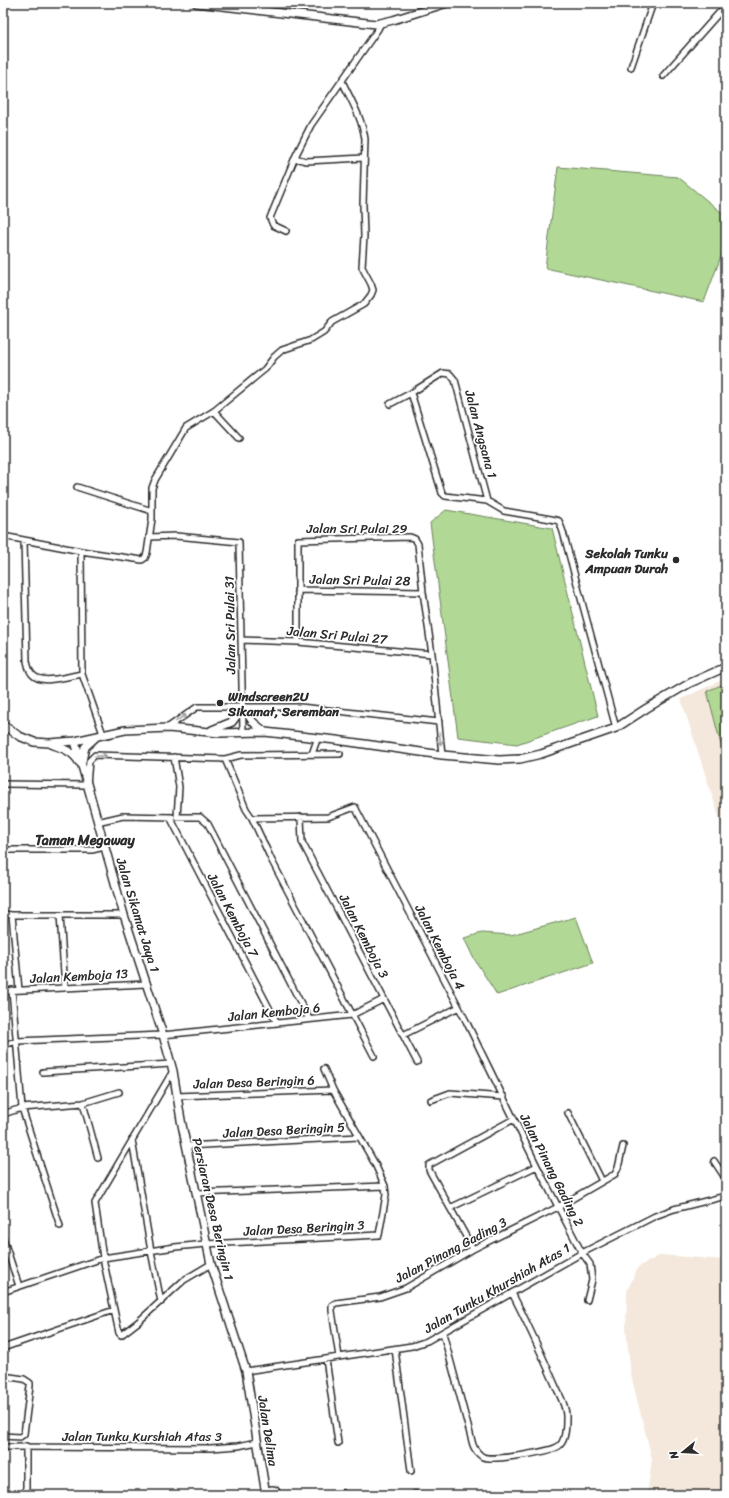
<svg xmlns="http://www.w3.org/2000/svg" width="729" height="1498" font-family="Sriracha,sans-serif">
	<rect width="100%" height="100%" fill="#fff"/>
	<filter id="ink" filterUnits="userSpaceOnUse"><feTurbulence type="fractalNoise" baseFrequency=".025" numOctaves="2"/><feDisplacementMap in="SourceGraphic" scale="8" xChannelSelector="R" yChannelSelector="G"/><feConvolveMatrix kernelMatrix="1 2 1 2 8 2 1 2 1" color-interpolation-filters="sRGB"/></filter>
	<g filter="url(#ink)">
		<path fill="#f3e8db" d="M726 678V839L681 699Z
			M661 1255 726 1260V1495H647L652 1459 631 1375 626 1331 627 1291 638 1267Z"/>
		<path fill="#b1d894" stroke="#6e8260" d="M558 167 678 177 726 216V243L704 302 545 268Z
			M446 510 552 528 598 716 517 744 458 737 430 523Z
			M726 683V764L707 691Z
			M576 917 593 963 497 995 473 957 464 938 482 933 511 935Z"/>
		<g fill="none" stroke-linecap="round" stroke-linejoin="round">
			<defs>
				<path id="street" d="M631 67 653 3
					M663 76 726 5
					M295 158 306 161 364 158
					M286 231 273 225 270 218 296 155 311 125 378 29 381 23
					M411 393 442 493 445 496 487 501 504 511 551 519 559 521 563 532 616 728
					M390 404 411 393 443 373 450 374 455 380 487 501
					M214 411 239 438
					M77 487 152 511
					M3 536 81 551 142 560 145 558 147 553 152 519V488L155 480 186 428 214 411 265 369 274 357 282 350 311 340 324 332 332 322 364 304 371 295 373 290 371 284 362 267 364 236 363 205 365 139C362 118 351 100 342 81
					M149 537 176 536 239 542 243 732
					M24 540 27 661C28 666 29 672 33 675 42 685 69 676 82 674
					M81 551 82 674 103 734
					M297 590 423 592
					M241 640 298 642 432 654
					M298 642V540L410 537 415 539 418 544 423 592 432 654 442 755
					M167 728 197 707H300L439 722
					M312 754 318 737
					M174 757 179 787 177 817H200L208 824 309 1019
					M225 759 246 809 252 818 328 817 355 807 466 1021 537 1166 582 1253 590 1264 592 1280 587 1300
					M3 784 87 785 89 761 95 755 225 759 241 755 340 754
					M170 817 277 1023
					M301 817 302 842 417 1062
					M252 818 272 861 374 1056
					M97 822 123 816 172 817
					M3 850H92L104 847
					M3 914 12 915H124
					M12 915 19 990
					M60 915 65 988
					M12 990 22 1108 60 1226
					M3 991 146 984
					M403 1035 459 1007
					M3 1045 17 1041 163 1035 352 1015 384 999
					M173 1071 95 1203 103 1258 119 1333 121 1335 138 1322 184 1280 211 1264
					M43 1072 171 1064
					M177 1096 333 1090
					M431 1100 450 1093 504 1097
					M83 1103 98 1158
					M568 1113 602 1181
					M3 1114 22 1108 83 1103 119 1092
					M132 1140 151 1251 161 1302
					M186 1146 359 1137
					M714 1161 726 1179
					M197 1193 385 1186
					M450 1208 537 1166
					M3 1238 19 1286
					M473 1249 429 1170V1165L514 1119
					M3 1292 103 1258 175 1247 206 1244 379 1235 386 1195 385 1186 375 1164 333 1090 324 1069
					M443 1333 473 1445C475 1450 478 1454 483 1457 492 1461 554 1452 560 1445 566 1439 566 1426 566 1418 567 1408 560 1396 556 1387 542 1355 528 1324 512 1293
					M3 1348 114 1310
					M395 1349 411 1471
					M339 1357 332 1311V1305L336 1303 380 1297 406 1288 473 1249 558 1207 615 1174 618 1168 623 1146
					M326 1359 338 1443
					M246 1371 412 1346 427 1341 582 1253 655 1216 674 1209 726 1196
					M3 1376 24 1379 30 1383V1386L24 1434 20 1437 3 1436
					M3 1447 211 1448 238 1446 257 1442
					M266 1490 272 1489 276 1490 279 1495
					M342 1493 343 1495
					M415 1494V1495
					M26 1495V1446"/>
				<path id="secondary" d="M196 3 376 24 393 20 447 3
					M3 725 19 736 34 742 49 743 75 741 125 730 168 728 220 733 265 732 336 740 442 755 499 760 520 759 541 754 616 728 647 708 690 683 726 667
					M212 730 232 722 243 707 253 722 265 732
					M75 741 124 915 163 1035 173 1071 181 1120 211 1264 246 1371 266 1495
					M51 744C62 748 73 751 79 762
					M82 761 85 747 96 737"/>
			</defs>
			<use href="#street" stroke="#2b2b2b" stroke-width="8"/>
			<use href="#secondary" stroke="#2b2b2b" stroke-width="10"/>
			<use href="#street" stroke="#fff" stroke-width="5"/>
			<use href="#secondary" stroke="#fff" stroke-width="7"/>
		</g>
		<defs><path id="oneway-shaft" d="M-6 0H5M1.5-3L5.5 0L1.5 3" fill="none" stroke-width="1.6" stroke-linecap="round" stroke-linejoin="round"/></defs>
		<g stroke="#a0a0a0">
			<use href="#oneway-shaft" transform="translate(181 718) rotate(-35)"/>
			<use href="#oneway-shaft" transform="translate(440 739) rotate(84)"/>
			<use href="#oneway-shaft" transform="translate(101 756)"/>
		</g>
	</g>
	<g fill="#2b2b2b" stroke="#fff" stroke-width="1.5">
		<circle cx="676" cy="560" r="4"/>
		<circle cx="220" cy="703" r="4"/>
	</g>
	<g text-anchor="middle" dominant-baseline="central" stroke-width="3.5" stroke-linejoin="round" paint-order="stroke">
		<g font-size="13" fill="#2b2b2b" stroke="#fff">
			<text transform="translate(481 434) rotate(75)">Jalan Angsana 1</text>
			<text x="357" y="528">Jalan Sri Pulai 29</text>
			<text transform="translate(360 580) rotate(1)">Jalan Sri Pulai 28</text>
			<text transform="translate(230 625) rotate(-91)">Jalan Sri Pulai 31</text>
			<text transform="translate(337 635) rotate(5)">Jalan Sri Pulai 27</text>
			<text transform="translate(138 915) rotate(73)">Jalan Sikamat Jaya 1</text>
			<text transform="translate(233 915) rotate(62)">Jalan Kemboja 7</text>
			<text transform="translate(364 936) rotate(63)">Jalan Kemboja 3</text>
			<text transform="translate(440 947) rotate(63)">Jalan Kemboja 4</text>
			<text transform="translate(79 976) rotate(-3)">Jalan Kemboja 13</text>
			<text transform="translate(274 1012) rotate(-6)">Jalan Kemboja 6</text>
			<text transform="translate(254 1082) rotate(-2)">Jalan Desa Beringin 6</text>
			<text transform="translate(284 1130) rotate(-3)">Jalan Desa Beringin 5</text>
			<text transform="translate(552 1170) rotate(63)">Jalan Pinang Gading 2</text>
			<text transform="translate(213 1209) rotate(77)">Persiaran Desa Beringin 1</text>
			<text transform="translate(304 1228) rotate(-3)">Jalan Desa Beringin 3</text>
			<text transform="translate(451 1250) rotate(-28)">Jalan Pinang Gading 3</text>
			<text transform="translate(497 1288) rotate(-30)">Jalan Tunku Khurshiah Atas 1</text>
			<text transform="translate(268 1431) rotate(81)">Jalan Delima</text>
			<text x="142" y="1436">Jalan Tunku Kurshiah Atas 3</text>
		</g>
		<g font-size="13" font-weight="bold" fill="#2b2b2b" stroke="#fff" text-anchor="end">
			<text x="668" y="553">Sekolah Tunku<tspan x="668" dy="15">Ampuan Durah</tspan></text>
			<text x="228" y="696" text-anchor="start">Windscreen2U<tspan x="228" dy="15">Sikamat, Seremban</tspan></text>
		</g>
		<g font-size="14" font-weight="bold" fill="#2b2b2b" stroke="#fff">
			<text x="85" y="840">Taman Megaway</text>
		</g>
	</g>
	<rect width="729" height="1498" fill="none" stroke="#fff" stroke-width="16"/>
	<rect x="8" y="8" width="713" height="1482" fill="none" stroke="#2b2b2b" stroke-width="1.5" filter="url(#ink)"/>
	<g transform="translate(683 1452) rotate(252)" stroke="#ffffff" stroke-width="3" paint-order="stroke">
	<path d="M0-3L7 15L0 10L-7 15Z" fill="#2b2b2b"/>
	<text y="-6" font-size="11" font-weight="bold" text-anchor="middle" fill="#2b2b2b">N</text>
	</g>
</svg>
